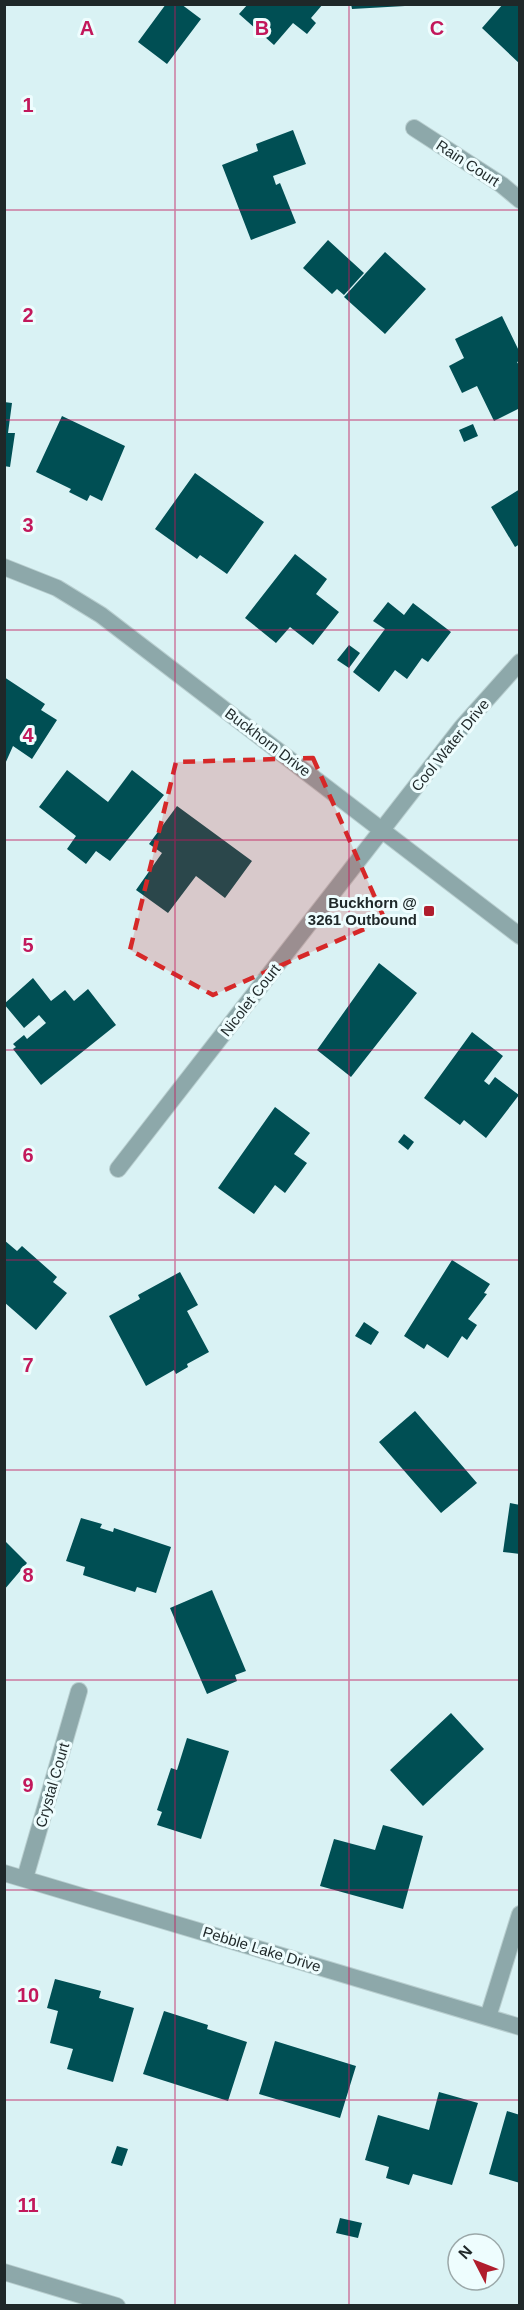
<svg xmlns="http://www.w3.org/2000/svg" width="524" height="2310" font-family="Arial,sans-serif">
	<rect width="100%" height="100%" fill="#d9f2f4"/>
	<path fill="#004f54" d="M166 4H181L201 19 167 64 138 42Z
		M248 4H323L311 18 316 23 307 34 293 23 274 45 239 14Z
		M351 4H405V6L352 9Z
		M503 4H520V64L482 28Z
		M293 130 306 164 273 176 276 185 280 183 296 223 251 240 222 165 258 151 256 144Z
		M328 240 364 273 344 295 337 289 332 294 303 268Z
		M385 252 426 289 385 334 344 297Z
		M502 316 520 353V361L517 362 520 367V408L494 421 477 386 462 393 449 366 464 358 455 339Z
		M4 402 12 403 8 433H15L10 467 4 466Z
		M62 416 125 446 102 501 90 495 87 501 69 492 71 489 36 472Z
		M473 424 478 436 464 442 459 430Z
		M195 473 264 522 227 574 200 555 197 559 155 529Z
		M520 489V544L515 547 491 507Z
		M295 554 327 579 316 594 339 612 313 645 290 627 276 643 245 618Z
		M388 602 404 615 413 603 451 632 428 662 422 658 407 679 395 670 379 692 353 672 385 629 373 621Z
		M349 645 360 653 349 668 337 660Z
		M4 677 45 704 41 710 57 720 32 759 13 746 5 764Z
		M67 770 108 802 132 770 164 795 110 861 96 851 86 864 67 849 76 836 39 807Z
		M177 806 252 861 225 898 196 876 168 913 136 890 162 853 149 844Z
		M379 963 417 993 351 1077 317 1050Z
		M33 978 51 1001 65 990 74 1001 88 989 116 1025 41 1085 13 1049 16 1047 13 1044 24 1035 27 1039 46 1023 39 1015 24 1028 4 1004Z
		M472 1032 503 1056 484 1081 489 1085 495 1077 519 1095 486 1138 464 1120 460 1125 424 1098Z
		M275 1107 310 1133 294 1154 307 1163 285 1193 275 1185 254 1214 218 1188Z
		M404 1134 414 1142 408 1150 398 1142Z
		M4 1240 17 1251 22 1246 57 1277 53 1282 67 1293 36 1330 4 1302Z
		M452 1260 490 1284 484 1293 487 1294 468 1319 477 1325 467 1340 462 1336 448 1358 427 1344 424 1349 404 1336Z
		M180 1272 198 1305 187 1311 209 1352 187 1364 188 1367 176 1374 174 1370 146 1386 109 1316 140 1299 138 1295Z
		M364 1322 379 1332 371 1345 355 1336Z
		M415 1411 477 1483 441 1513 379 1442Z
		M510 1503 520 1505V1554L503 1552Z
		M81 1518 102 1524 100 1528 113 1532 114 1528 171 1547 156 1593 137 1587 135 1592 83 1575 85 1567 66 1561Z
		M4 1540 27 1563 4 1590Z
		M212 1590 246 1671 235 1675 237 1681 207 1694 170 1608Z
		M451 1713 484 1749 423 1806 390 1770Z
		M187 1738 229 1751 201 1839 157 1825 162 1812 157 1810 171 1768 177 1770Z
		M383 1825 423 1836 403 1909 320 1886 334 1839 375 1850Z
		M55 1979 101 1991 99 1998 134 2008 113 2082 67 2069 73 2049 50 2043 58 2011 47 2008Z
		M164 2011 208 2025 207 2029 247 2042 228 2101 143 2074Z
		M275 2041 356 2066 340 2118 259 2094Z
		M439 2092 478 2103 452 2185 413 2174 409 2185 386 2178 389 2167 365 2160 378 2115 429 2130Z
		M507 2111 520 2115V2183L489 2174Z
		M117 2146 128 2149 122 2166 111 2163Z
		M340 2218 362 2223 358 2238 336 2233Z"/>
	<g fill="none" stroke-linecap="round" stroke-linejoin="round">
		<defs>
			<path id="minor" d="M414 128 502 185 520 200
				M4 567 57 588 101 615 520 936
				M118 1169 462 727 520 662
				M4 1873 520 2027
				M25 1878 79 1691
				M488 2017 520 1914"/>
			<path id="tertiary" d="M4 2272 117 2306"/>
		</defs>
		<use href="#minor" stroke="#b8cecf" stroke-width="18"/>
		<use href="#tertiary" stroke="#b8cecf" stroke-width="18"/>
		<use href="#minor" stroke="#8da8aa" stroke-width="16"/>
		<use href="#tertiary" stroke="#8da8aa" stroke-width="16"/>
	</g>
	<path fill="#d62828" fill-opacity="0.2" stroke="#d62828" stroke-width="4.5" stroke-dasharray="12 8" stroke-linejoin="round" d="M313 758 385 920 213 995 130 950 176 762Z"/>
	<path fill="none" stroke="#c2185b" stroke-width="1.5" stroke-opacity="0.55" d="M175 4V2306M349 4V2306M4 210H520M4 420H520M4 630H520M4 840H520M4 1050H520M4 1260H520M4 1470H520M4 1680H520M4 1890H520M4 2100H520"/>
	<rect fill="#b01d2d" stroke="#eefdfe" stroke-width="2" x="423" y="905" width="12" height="12" rx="3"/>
	<g text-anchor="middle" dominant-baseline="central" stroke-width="6" stroke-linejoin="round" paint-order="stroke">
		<g font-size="15" fill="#1f2829" stroke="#eefdfe">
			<text transform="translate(468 163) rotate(33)">Rain Court</text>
			<text transform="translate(268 742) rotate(37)">Buckhorn Drive</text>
			<text transform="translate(450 745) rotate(-51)">Cool Water Drive</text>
			<text transform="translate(250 1000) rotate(-52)">Nicolet Court</text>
			<text transform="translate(52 1785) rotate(-74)">Crystal Court</text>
			<text transform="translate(262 1949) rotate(17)">Pebble Lake Drive</text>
		</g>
		<g font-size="15" font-weight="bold" fill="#1f2829" stroke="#eefdfe" text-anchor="end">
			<text x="417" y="902">Buckhorn @<tspan x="417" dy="17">3261 Outbound</tspan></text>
		</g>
	</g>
	<g font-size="20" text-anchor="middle" font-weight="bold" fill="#c2185b" stroke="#eefdfe" stroke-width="6" stroke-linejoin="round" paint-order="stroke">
		<text x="87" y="35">A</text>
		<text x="262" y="35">B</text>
		<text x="437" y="35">C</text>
		<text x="28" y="112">1</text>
		<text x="28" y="322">2</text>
		<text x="28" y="532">3</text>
		<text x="28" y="742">4</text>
		<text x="28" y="952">5</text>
		<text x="28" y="1162">6</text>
		<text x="28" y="1372">7</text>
		<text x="28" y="1582">8</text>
		<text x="28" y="1792">9</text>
		<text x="28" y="2002">10</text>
		<text x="28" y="2212">11</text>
	</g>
	<rect width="524" height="2310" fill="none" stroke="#1f2829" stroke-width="12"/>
	<g transform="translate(476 2262) rotate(312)"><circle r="28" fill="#eefdfe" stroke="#9ba8a9" stroke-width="1.5"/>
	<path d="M0-4.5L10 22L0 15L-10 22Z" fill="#b01d2d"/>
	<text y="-9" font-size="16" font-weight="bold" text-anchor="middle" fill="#1f2829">N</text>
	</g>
</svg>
